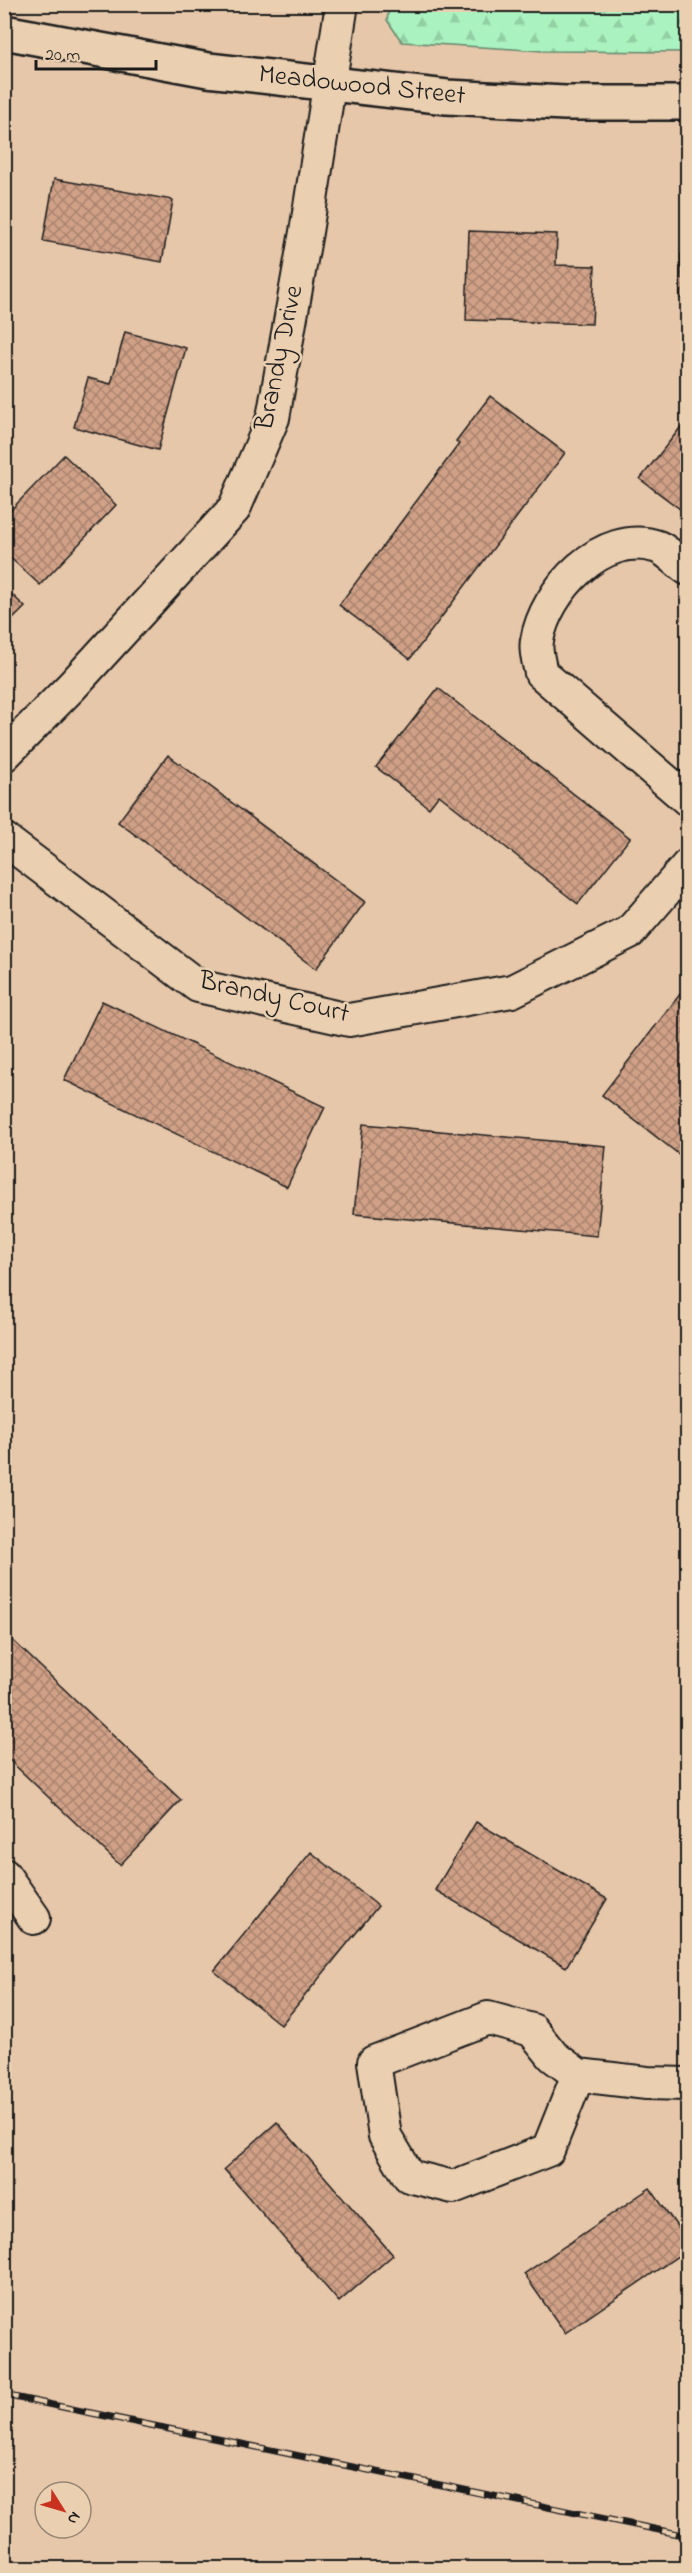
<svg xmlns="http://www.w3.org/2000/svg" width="692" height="2573" font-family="'Indie Flower',sans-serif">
	<defs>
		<pattern id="forest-firs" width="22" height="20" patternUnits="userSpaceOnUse" patternTransform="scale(1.5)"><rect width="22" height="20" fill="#aaf2bf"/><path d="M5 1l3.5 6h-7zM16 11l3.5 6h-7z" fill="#92cfa4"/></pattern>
		<pattern id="building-cross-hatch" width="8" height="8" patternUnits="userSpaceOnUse" patternTransform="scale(1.5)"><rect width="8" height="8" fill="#d0a187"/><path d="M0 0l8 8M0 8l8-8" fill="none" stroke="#a8826e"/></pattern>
	</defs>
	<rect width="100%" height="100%" fill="#e7c7aa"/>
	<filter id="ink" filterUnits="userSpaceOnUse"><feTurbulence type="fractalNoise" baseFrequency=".0167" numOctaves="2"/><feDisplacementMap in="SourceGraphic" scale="12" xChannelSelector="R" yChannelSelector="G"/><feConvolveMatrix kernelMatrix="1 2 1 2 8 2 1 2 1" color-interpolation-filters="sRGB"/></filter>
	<g filter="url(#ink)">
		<path fill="url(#forest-firs)" stroke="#63876e" stroke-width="1.5" d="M390 4 687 5V52L543 51 402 42 387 20Z"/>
		<path fill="url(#building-cross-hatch)" stroke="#1c1c1c" stroke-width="1.5" d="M54 179 173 200 162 262 43 241Z
			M469 231 557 234 556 265 595 266 592 324 466 320Z
			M681 254H688V298H680Z
			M125 332 186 348 158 450 74 427 88 378 111 384Z
			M490 396 565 453 410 659 339 605 459 444 456 441Z
			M688 418V515L640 479Z
			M64 455 116 505 40 585 4 552V517Z
			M4 587 25 607 4 628Z
			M438 688 630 838 578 904 439 795 429 808 376 767Z
			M168 755 365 902 316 969 118 822Z
			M688 984V1155L685 1159 602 1095Z
			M102 1001 325 1107 287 1187 64 1080Z
			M363 1124 606 1146 597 1236 354 1214Z
			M4 1632 181 1800 120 1865 4 1755Z
			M476 1822 607 1899 566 1967 435 1890Z
			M311 1852 378 1906 281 2025 214 1971Z
			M277 2122 393 2255 339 2302 224 2169Z
			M650 2188 688 2242V2249L565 2333 524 2274Z"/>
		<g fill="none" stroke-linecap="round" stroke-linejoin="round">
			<defs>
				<path id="minor" d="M688 569C679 563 668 551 658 547 603 528 545 591 537 641 535 650 539 663 541 673L688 800
					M4 755 72 686 234 509 273 418 306 232 342 4
					M4 839 198 986 349 1020 512 991 630 932 688 865
					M4 1875 34 1918
					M488 2018 532 2030 553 2056 578 2075 548 2150 453 2187 409 2176 385 2136 374 2062Z
					M578 2075 647 2083 688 2084"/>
				<path id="tertiary" d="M4 32 208 70 447 97 565 103H688"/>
			</defs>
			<use href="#minor" stroke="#1c1c1c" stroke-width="36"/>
			<use href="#tertiary" stroke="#1c1c1c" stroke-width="38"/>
			<use href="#minor" stroke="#eacfb1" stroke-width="32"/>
			<use href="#tertiary" stroke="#eacfb1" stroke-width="33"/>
			<defs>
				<path id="rail" d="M4 2395 688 2536"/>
			</defs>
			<use href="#rail" stroke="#1c1c1c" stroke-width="7"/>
			<use href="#rail" stroke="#eacfb1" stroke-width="4.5" stroke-dasharray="14" stroke-linecap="butt"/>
		</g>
	</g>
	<g text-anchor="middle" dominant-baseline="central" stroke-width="5" stroke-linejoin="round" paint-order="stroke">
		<g font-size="27" fill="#1c1c1c" stroke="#eacfb1">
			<text transform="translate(362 86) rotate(6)">Meadowood Street</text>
			<text transform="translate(280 358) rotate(-78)">Brandy Drive</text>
			<text transform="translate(274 998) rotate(13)">Brandy Court</text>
		</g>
	</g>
	<rect width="692" height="2573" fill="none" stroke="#eacfb1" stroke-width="24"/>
	<rect x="12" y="12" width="668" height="2549" fill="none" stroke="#1c1c1c" stroke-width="2" filter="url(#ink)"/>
	<g transform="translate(63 2510) rotate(127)"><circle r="28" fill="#eacfb1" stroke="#988775" stroke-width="1.5"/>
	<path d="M0-4.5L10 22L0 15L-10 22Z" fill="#c8321e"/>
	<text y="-9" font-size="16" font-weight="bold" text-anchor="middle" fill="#1c1c1c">N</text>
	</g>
	<path d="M36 60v9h120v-9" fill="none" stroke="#1c1c1c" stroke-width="3"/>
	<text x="45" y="60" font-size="18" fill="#1c1c1c" stroke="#eacfb1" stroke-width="4.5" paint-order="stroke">20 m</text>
</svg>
